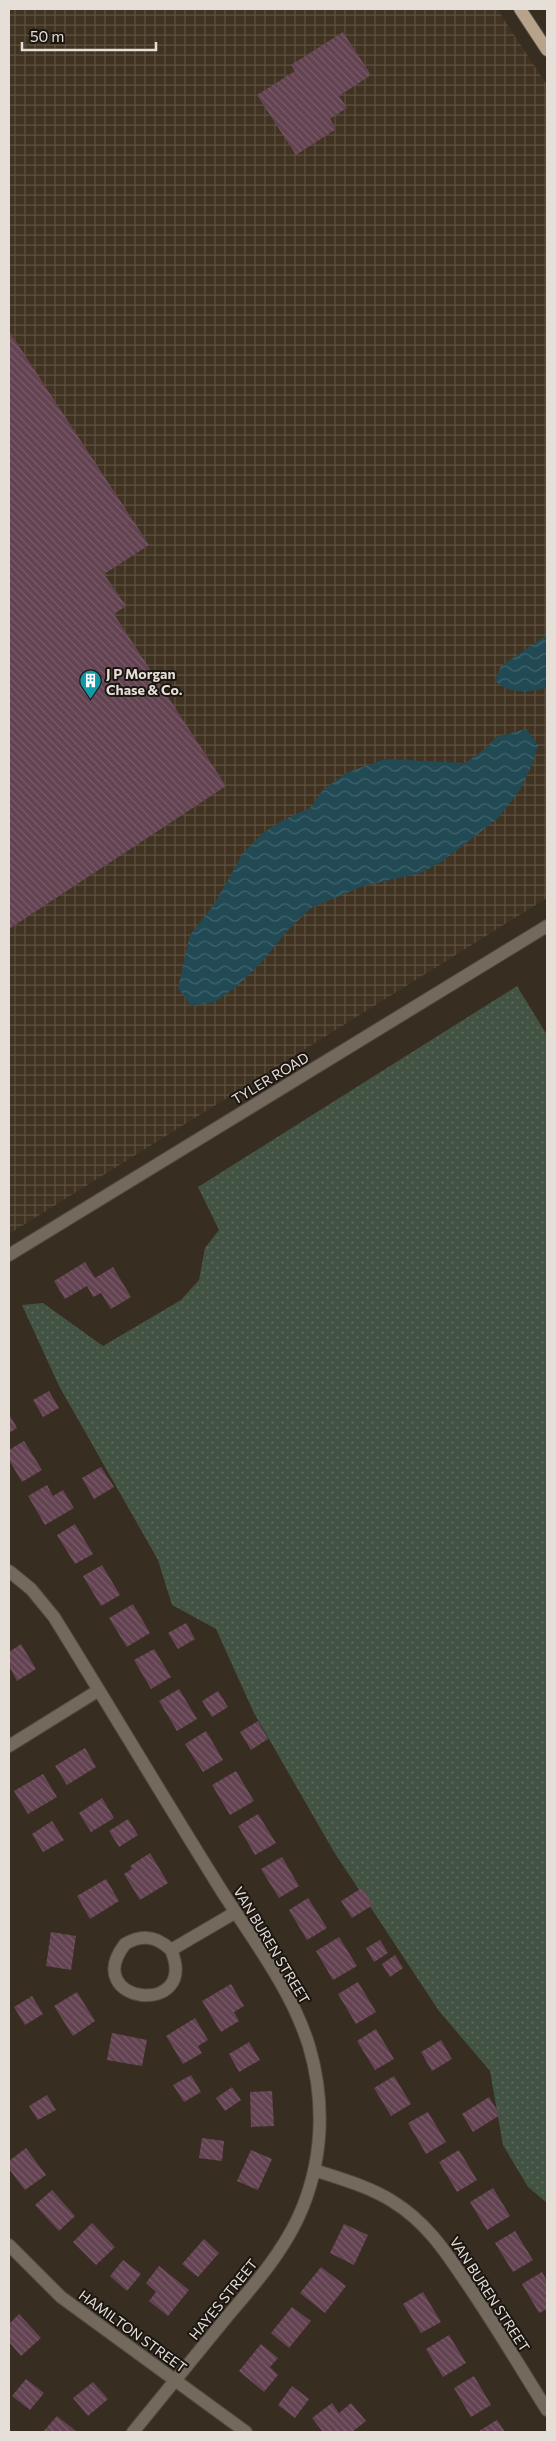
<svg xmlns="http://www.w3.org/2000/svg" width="556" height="2441" font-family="Commissioner,sans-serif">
	<defs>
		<pattern id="industrial-grid" width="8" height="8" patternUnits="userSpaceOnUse" patternTransform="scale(1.25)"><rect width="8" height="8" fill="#413321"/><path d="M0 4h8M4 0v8" fill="none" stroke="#5c5040"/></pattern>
		<pattern id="grass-dots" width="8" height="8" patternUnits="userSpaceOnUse" patternTransform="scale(1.25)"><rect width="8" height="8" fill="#435343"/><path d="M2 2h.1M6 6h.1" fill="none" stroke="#5e6b5d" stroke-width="1.8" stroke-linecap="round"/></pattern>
		<pattern id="water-waves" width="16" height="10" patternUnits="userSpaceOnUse" patternTransform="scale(1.25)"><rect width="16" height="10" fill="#214a55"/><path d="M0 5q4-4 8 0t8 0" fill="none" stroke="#41646d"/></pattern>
		<pattern id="building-back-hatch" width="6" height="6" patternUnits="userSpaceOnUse" patternTransform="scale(1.25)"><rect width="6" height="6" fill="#634251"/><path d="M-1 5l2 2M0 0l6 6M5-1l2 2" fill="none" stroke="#795d69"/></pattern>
	</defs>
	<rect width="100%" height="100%" fill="#372d21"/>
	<path fill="url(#industrial-grid)" d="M9 9H497L547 85V898L9 1234Z"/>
	<path fill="url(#grass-dots)" d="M517 986 547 1035V2203L528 2187 503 2145 490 2071 439 2011 334 1852 254 1713 216 1629 172 1605 158 1560 59 1386 22 1305 43 1303 103 1346 181 1300 199 1280 205 1248 219 1230 198 1187Z"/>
	<path fill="url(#water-waves)" d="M547 635V688C528 692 511 695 495 681L501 666Z
		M526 729 538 745 533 763 520 790 498 818 443 861 421 873 363 886 311 908 288 930 260 964 236 987 215 1002 191 1006 178 988 190 935 215 903 243 853 264 832 285 819 310 808 323 790 346 773 385 759 465 763 485 749 496 737Z"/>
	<path fill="url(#building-back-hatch)" d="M343 32 371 75 339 96 347 108 330 119 336 129 296 155 257 95 295 71 291 65Z
		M9 331 149 545 104 574 126 606 114 614 226 786 9 929Z
		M85 1262 95 1278 113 1267 131 1297 111 1309 101 1293 93 1297 87 1286 65 1299 54 1281Z
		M49 1391 59 1408 43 1417 33 1400Z
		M9 1414 17 1428 9 1433Z
		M24 1441 42 1470 22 1482 9 1460V1450Z
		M101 1467 114 1487 94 1499 82 1478Z
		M47 1485 53 1496 63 1490 74 1508 45 1525 28 1496Z
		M75 1524 93 1554 75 1564 57 1535Z
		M102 1565 120 1595 101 1606 83 1576Z
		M133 1604 150 1633 127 1647 109 1618Z
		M186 1623 195 1639 178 1649 168 1633Z
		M21 1644 36 1669 17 1681 9 1666V1652Z
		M154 1649 171 1677 151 1689 134 1660Z
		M179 1689 197 1719 177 1731 159 1701Z
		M218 1691 228 1707 212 1717 202 1701Z
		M258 1721 268 1739 251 1750 240 1732Z
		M206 1731 223 1760 203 1772 185 1744Z
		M85 1748 96 1767 67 1785 55 1766Z
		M236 1771 254 1801 230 1815 212 1785Z
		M43 1774 57 1797 28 1814 14 1791Z
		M102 1798 114 1818 91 1832 79 1813Z
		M258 1814 276 1843 255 1855 238 1826Z
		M128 1819 138 1835 119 1847 109 1831Z
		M52 1821 64 1840 43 1852 32 1834Z
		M150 1853 168 1883 140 1900 124 1874 132 1869 130 1866Z
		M282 1857 299 1886 279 1898 261 1869Z
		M106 1879 119 1901 90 1919 77 1896Z
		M362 1888 373 1905 352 1918 341 1901Z
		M308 1898 327 1928 307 1940 289 1910Z
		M51 1932 76 1936 71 1970 46 1966Z
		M339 1937 357 1966 333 1980 316 1951Z
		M380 1940 388 1953 374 1962 366 1948Z
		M395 1955 403 1968 390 1977 382 1964Z
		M358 1982 376 2012 356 2024 338 1994Z
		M231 1984 244 2006 234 2012 239 2021 221 2032 202 2001Z
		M77 1992 95 2021 73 2036 54 2006Z
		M32 1996 43 2014 25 2025 14 2007Z
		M195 2018 208 2040 198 2046 202 2053 183 2064 166 2036Z
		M376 2029 394 2059 375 2070 357 2041Z
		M112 2033 147 2040 142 2066 107 2060Z
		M441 2040 452 2059 432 2071 421 2052Z
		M249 2042 260 2060 239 2072 229 2054Z
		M191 2075 201 2092 184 2102 173 2085Z
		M394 2076 411 2104 391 2116 374 2088Z
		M232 2087 241 2100 225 2111 216 2098Z
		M272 2091 274 2126 251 2127 250 2092Z
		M47 2095 56 2110 38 2120 29 2106Z
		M489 2097 500 2115 473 2132 462 2114Z
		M428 2112 446 2142 426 2154 408 2123Z
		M202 2138 224 2141 222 2161 199 2158Z
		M26 2148 46 2175 25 2190 9 2169V2161Z
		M251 2150 272 2159 258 2190 237 2181Z
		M459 2150 477 2180 457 2192 439 2162Z
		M493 2188 510 2216 487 2230 470 2202Z
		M52 2190 75 2216 59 2231 35 2205Z
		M92 2223 115 2247 96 2265 73 2242Z
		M344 2224 368 2235 354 2265 330 2253Z
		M515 2231 533 2260 513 2272 495 2243Z
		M204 2239 219 2253 198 2277 182 2264Z
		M123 2260 141 2274 127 2291 110 2276Z
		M159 2266 189 2290 168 2316 149 2301 156 2292 146 2283Z
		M321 2267 346 2286 325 2313 300 2293Z
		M542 2272 547 2281V2309L539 2313 522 2284Z
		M423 2292 441 2322 421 2333 403 2304Z
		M292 2307 311 2321 289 2348 271 2333Z
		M19 2314 41 2338 21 2356 9 2342V2324Z
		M449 2335 466 2363 443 2377 426 2349Z
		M261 2344 278 2358 270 2367 278 2375 264 2392 239 2371Z
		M474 2376 491 2405 471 2417 454 2388Z
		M26 2379 44 2393 30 2410 12 2396Z
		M93 2382 108 2399 88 2416 73 2398Z
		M292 2386 309 2399 295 2418 278 2405Z
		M332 2403 339 2413 351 2403 366 2421 352 2432H323L312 2418Z
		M57 2416 77 2432H43Z
		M497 2420 505 2432H479V2431Z"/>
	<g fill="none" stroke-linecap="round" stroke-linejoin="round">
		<defs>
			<path id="minor" d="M9 1255 547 926
				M9 1571 31 1589 54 1617C111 1709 166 1802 223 1893 254 1941 292 1991 309 2046 326 2103 323 2164 298 2218 280 2256 253 2286 226 2318 195 2356 164 2394 133 2432
				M9 1746 99 1690
				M171 1950C200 2018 79 2004 125 1944 142 1934 157 1936 171 1950L236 1912
				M314 2170C341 2179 368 2186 392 2201 428 2223 447 2254 470 2288 497 2328 522 2370 547 2410
				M9 2245 61 2297 246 2432"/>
			<path id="major" d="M520 9 547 50"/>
		</defs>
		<use href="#minor" stroke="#53493e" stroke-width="14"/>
		<use href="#major" stroke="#53493e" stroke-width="14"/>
		<use href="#minor" stroke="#73695d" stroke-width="12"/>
		<use href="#major" stroke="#b6a389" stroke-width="12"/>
	</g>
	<defs>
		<symbol id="building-pin" viewBox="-11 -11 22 30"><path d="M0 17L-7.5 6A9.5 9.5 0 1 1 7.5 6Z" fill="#0f9aa8" stroke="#1b1611"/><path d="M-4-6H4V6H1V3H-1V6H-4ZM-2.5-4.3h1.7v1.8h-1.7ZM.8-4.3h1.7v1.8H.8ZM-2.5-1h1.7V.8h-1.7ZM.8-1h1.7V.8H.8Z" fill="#fff"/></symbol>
	</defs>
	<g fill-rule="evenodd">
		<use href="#building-pin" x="78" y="668" width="25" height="34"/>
	</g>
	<g text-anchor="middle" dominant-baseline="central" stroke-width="4" stroke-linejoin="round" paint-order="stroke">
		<g font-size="14" font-weight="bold" fill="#e5dfd7" stroke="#1b1611" text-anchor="start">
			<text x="106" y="673">J P Morgan<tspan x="106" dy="16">Chase &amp; Co.</tspan></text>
		</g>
		<g font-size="14" fill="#e5dfd7" stroke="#1b1611">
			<text transform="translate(270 1078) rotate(-31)">TYLER ROAD</text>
			<text transform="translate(272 1945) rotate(59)">VAN BUREN STREET</text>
			<text transform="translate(490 2294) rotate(57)">VAN BUREN STREET</text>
			<text transform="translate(223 2299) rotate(-51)">HAYES STREET</text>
			<text transform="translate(133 2331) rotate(36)">HAMILTON STREET</text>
		</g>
	</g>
	<rect width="556" height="2441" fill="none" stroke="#e5dfd7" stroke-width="20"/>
	<path d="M22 42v8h134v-8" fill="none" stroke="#e5dfd7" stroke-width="2.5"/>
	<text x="30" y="42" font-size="15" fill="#e5dfd7" stroke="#1b1611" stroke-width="4" paint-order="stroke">50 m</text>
</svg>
